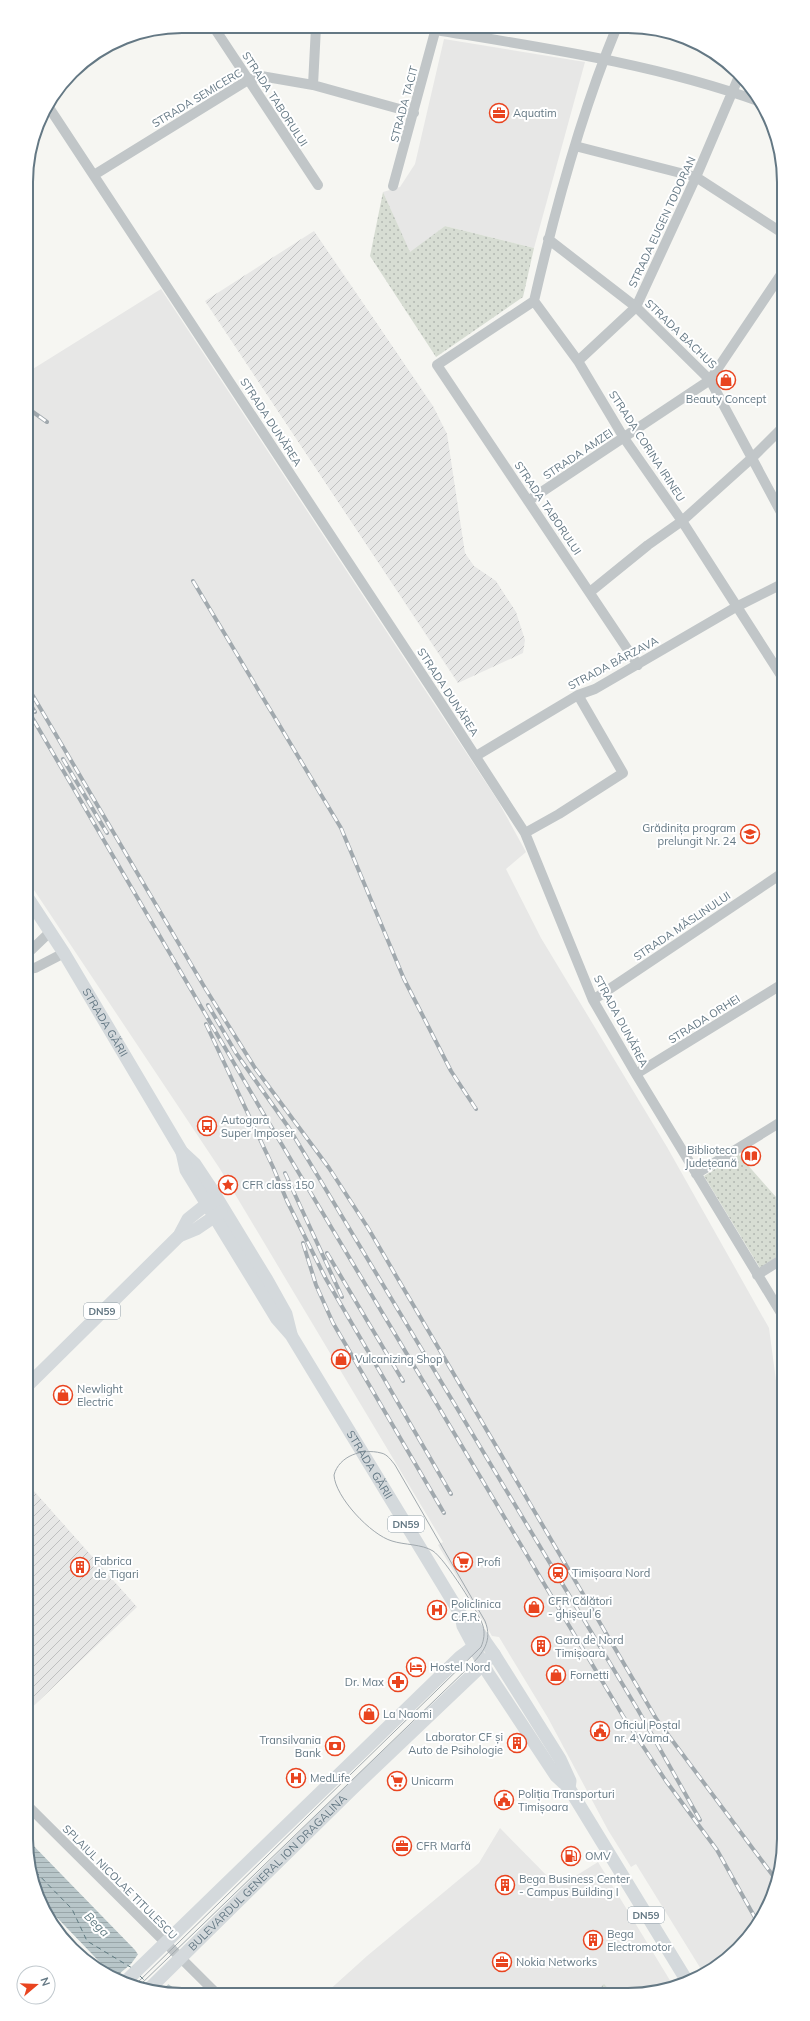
<svg xmlns="http://www.w3.org/2000/svg" width="810" height="2021" font-family="Mulish,sans-serif">
	<defs>
		<pattern id="industrial-furrows" width="10" height="10" patternUnits="userSpaceOnUse"><rect width="10" height="10" fill="#e7e7e6"/><path d="M-1 1l2-2M0 10L10 0M9 11l2-2" fill="none" stroke="#bfc0c0"/></pattern>
		<pattern id="grass-dots" width="8" height="8" patternUnits="userSpaceOnUse"><rect width="8" height="8" fill="#d7ddd3"/><path d="M2 2h.1M6 6h.1" fill="none" stroke="#b2b8b1" stroke-width="1.8" stroke-linecap="round"/></pattern>
		<pattern id="water-rules" width="6" height="5" patternUnits="userSpaceOnUse"><rect width="6" height="5" fill="#b8c6c9"/><path d="M0 2.5h6" fill="none" stroke="#99a6a9"/></pattern>
	</defs>
	<rect width="100%" height="100%" fill="#f6f6f2"/>
	<path fill="#e7e7e6" d="M444 39 585 62 534 248 445 226 410 253 383 192 400 187 415 164Z
		M161 289 498 801 526 852 506 869 541 938 667 1147 769 1328 784 1441V1849L776 1889 752 1934 715 1969 704 1974 636 1864 631 1867 608 1830 548 1718 499 1637 492 1636 438 1545 443 1542 220 1169 26 878V371L28 372Z
		M500 1828 558 1887 598 1862 674 1987 668 1990 628 1995 326 1993 367 1956 479 1863Z"/>
	<path fill="url(#industrial-furrows)" d="M314 231 433 406 447 434 465 553 474 566 496 581 516 612 525 640 523 653 458 683 205 301Z
		M26 1482 137 1607 26 1713Z"/>
	<path fill="url(#grass-dots)" d="M383 192 410 252 445 226 534 248 523 297 436 357 370 256Z
		M738 1154 784 1206V1252L760 1268 704 1176Z
		M604 1984 614 1995H594Z"/>
	<path fill="url(#water-rules)" d="M26 1838 135 1950 143 1962 162 1980 180 1992H152L118 1981 40 1900 31 1879Z"/>
	<path fill="#f6f6f2" d="M139 1953 144 1960 170 1983 159 1992H152L113 1979 131 1964Z"/>
	<g fill="none" stroke-linecap="round" stroke-linejoin="round">
		<path stroke="#5f7a81" stroke-width="1" stroke-dasharray="5 4" stroke-linecap="butt" d="M29 1865 72 1909 87 1941 132 1968
			M140 1976 147 1983"/>
		<path stroke="#c1c6c8" stroke-width="10" d="M213 26 318 185
			M616 29C580 116 555 209 534 301L437 365 638 665
			M436 30C545 48 656 64 761 102
			M313 85 316 27
			M48 106 441 703 525 833 593 1000 636 1074 784 1318
			M575 146 696 177 784 234
			M94 175 248 80 261 76 313 85 414 113
			M393 186 436 28
			M548 239 636 307 710 380 784 518
			M534 301 578 361 624 438 682 521 784 680
			M578 361 636 307 696 177 740 74
			M528 501 710 380 784 270
			M590 592 648 545 682 521 753 457 784 426
			M476 756 578 695 595 689 736 607 784 583
			M525 833 559 814 623 773 578 695
			M26 955 50 932
			M26 969 35 968 64 953
			M593 1000 784 872
			M636 1074 784 983
			M696 1174 784 1120
			M757 1275 784 1258
			M26 1804 215 1992"/>
		<g stroke="#d4d9dc" stroke-width="13">
			<path id="s1" d="M26 895 64 953 182 1152 195 1164 209 1185 267 1280 286 1314 291 1334"/>
			<path id="s2" d="M182 1152 186 1170 277 1319 291 1335 461 1615 463 1626 488 1673 556 1776 569 1788 687 1981"/>
			<path d="M179 1236 196 1229 221 1212"/>
			<path d="M26 1387 179 1236 188 1219 213 1199"/>
			<path d="M461 1615 473 1624 494 1654 560 1759 570 1781 569 1788"/>
			<path d="M124 1983 460 1657 484 1639"/>
			<path id="s3" d="M147 1991 351 1790 494 1654"/>
		</g>
		<path stroke="#a1a9ae" stroke-width="1" d="M134 1986 481 1647C484 1640 485 1633 483 1626 479 1612 445 1559 433 1551 422 1544 404 1545 392 1541 371 1535 335 1497 334 1475 339 1456 362 1448 381 1453 387 1454 391 1460 395 1465L485 1621C493 1641 483 1653 469 1667L138 1987"/>
		<defs>
			<path id="rail" d="M26 407 47 422
				M193 581 341 828 404 979 451 1071 476 1109
				M26 684 205 988 255 1068 329 1168 368 1228 657 1720 777 1881
				M26 697 35 712
				M26 707 266 1118 623 1716 666 1781 717 1850 758 1923
				M63 759 107 833
				M208 1005 236 1053 289 1128 638 1710 700 1820
				M206 1024 273 1167 287 1201 326 1279 451 1494
				M285 1173 342 1297
				M303 1243 316 1285 333 1323 444 1513
				M327 1253 403 1381"/>
		</defs>
		<use href="#rail" stroke="#a1a9ae" stroke-width="4"/>
		<use href="#rail" stroke="#fff" stroke-width="2.5" stroke-dasharray="8" stroke-linecap="butt"/>
	</g>
	<defs>
		<symbol id="office-ring" viewBox="-11 -11 22 22"><circle r="9.5" fill="#fff" stroke="#e9441f" stroke-width="1.5"/><path d="M-6-3h4V-5.5h4V-3h4V5H-6ZM-1-4.5V-3h2v-1.5ZM-6 0V1H6V0Z" fill="#e9441f"/></symbol>
		<symbol id="shop-ring" viewBox="-11 -11 22 22"><circle r="9.5" fill="#fff" stroke="#e9441f" stroke-width="1.5"/><path d="M-5-2.5h2.3a2.7 3.5 0 0 1 5.4 0H5L5.5 6h-11ZM-1.5-2.5h3a1.5 2.3 0 0 0-3 0Z" fill="#e9441f"/></symbol>
		<symbol id="school-ring" viewBox="-11 -11 22 22"><circle r="9.5" fill="#fff" stroke="#e9441f" stroke-width="1.5"/><path d="M0-5L7-2L0 1L-7-2ZM-4 1L0 2.5L4 1V4Q0 6-4 4Z" fill="#e9441f"/></symbol>
		<symbol id="bus-ring" viewBox="-11 -11 22 22"><circle r="9.5" fill="#fff" stroke="#e9441f" stroke-width="1.5"/><path d="M-5-6H5V4H4V6H2V4H-2V6H-4V4H-5ZM-3.5-4V0h7V-4ZM-3.5 1.2v1.5H-2V1.2ZM2 1.2v1.5H3.5V1.2Z" fill="#e9441f"/></symbol>
		<symbol id="library-ring" viewBox="-11 -11 22 22"><circle r="9.5" fill="#fff" stroke="#e9441f" stroke-width="1.5"/><path d="M-6-4Q-3-5.5-.7-3.5V5Q-3 3-6 4ZM6-4Q3-5.5 .7-3.5V5Q3 3 6 4Z" fill="#e9441f"/></symbol>
		<symbol id="sight-ring" viewBox="-11 -11 22 22"><circle r="9.5" fill="#fff" stroke="#e9441f" stroke-width="1.5"/><path d="M0-6L1.8-2.2L6-1.7L2.9 1.2L3.7 5.4L0 3.3L-3.7 5.4L-2.9 1.2L-6-1.7L-1.8-2.2Z" fill="#e9441f"/></symbol>
		<symbol id="supermarket-ring" viewBox="-11 -11 22 22"><circle r="9.5" fill="#fff" stroke="#e9441f" stroke-width="1.5"/><path d="M-6-5.5h2.5l.6 2H6L4.5 2H-2.5L-4.4-4H-6ZM-1.5 3.2a1.3 1.3 0 1 0 .1 0ZM3 3.2a1.3 1.3 0 1 0 .1 0Z" fill="#e9441f"/></symbol>
		<symbol id="building-ring" viewBox="-11 -11 22 22"><circle r="9.5" fill="#fff" stroke="#e9441f" stroke-width="1.5"/><path d="M-4-6H4V6H1V3H-1V6H-4ZM-2.5-4.3h1.7v1.8h-1.7ZM.8-4.3h1.7v1.8H.8ZM-2.5-1h1.7V.8h-1.7ZM.8-1h1.7V.8H.8Z" fill="#e9441f"/></symbol>
		<symbol id="station-ring" viewBox="-11 -11 22 22"><circle r="9.5" fill="#fff" stroke="#e9441f" stroke-width="1.5"/><path d="M-3-6H3Q5-6 5-4V2Q5 4 3 4L4.5 6H3L1.5 4h-3L-3 6H-4.5L-3 4Q-5 4-5 2V-4Q-5-6-3-6ZM-3.5-4v3h7v-3ZM-3.5 1v1.5H-2V1ZM2 1v1.5H3.5V1Z" fill="#e9441f"/></symbol>
		<symbol id="hospital-ring" viewBox="-11 -11 22 22"><circle r="9.5" fill="#fff" stroke="#e9441f" stroke-width="1.5"/><path d="M-5-5h3v3.5h4V-5h3V5h-3V1.5h-4V5h-3Z" fill="#e9441f"/></symbol>
		<symbol id="hotel-ring" viewBox="-11 -11 22 22"><circle r="9.5" fill="#fff" stroke="#e9441f" stroke-width="1.5"/><path d="M-6-4.5h1.5V1H6V5H4.5V3h-9V5H-6ZM-4 0a1.8 1.8 0 1 1 3.6 0ZM.5 0V-2.5h3Q6-2.5 6 0Z" fill="#e9441f"/></symbol>
		<symbol id="pharmacy-ring" viewBox="-11 -11 22 22"><circle r="9.5" fill="#fff" stroke="#e9441f" stroke-width="1.5"/><path d="M-2-6h4v4h4v4h-4v4h-4v-4h-4v-4h4Z" fill="#e9441f"/></symbol>
		<symbol id="civic-ring" viewBox="-11 -11 22 22"><circle r="9.5" fill="#fff" stroke="#e9441f" stroke-width="1.5"/><path d="M-.6-6.5H3V-4.5H.6V-3L4-1V1h2V6H-6V1h2V-1L-.6-3ZM-1.2 2.5V6h2.4V2.5Z" fill="#e9441f"/></symbol>
		<symbol id="bank-ring" viewBox="-11 -11 22 22"><circle r="9.5" fill="#fff" stroke="#e9441f" stroke-width="1.5"/><path d="M-6-4H6V4H-6ZM0-2.3a2.3 2.3 0 1 0 0 4.6a2.3 2.3 0 1 0 0-4.6Z" fill="#e9441f"/></symbol>
		<symbol id="fuel-ring" viewBox="-11 -11 22 22"><circle r="9.5" fill="#fff" stroke="#e9441f" stroke-width="1.5"/><path d="M-5.5-6h7V0h2V4h1.3V-2.5L3-4.5l.8-.8L6-3V5H2.5V1h-1V6h-7ZM-4.2-4.7v3.2H.2V-4.7Z" fill="#e9441f"/></symbol>
	</defs>
	<g fill-rule="evenodd">
		<use href="#office-ring" x="488" y="102" width="22" height="22"/>
		<use href="#shop-ring" x="715" y="369" width="22" height="22"/>
		<use href="#school-ring" x="739" y="823" width="22" height="22"/>
		<use href="#bus-ring" x="196" y="1115" width="22" height="22"/>
		<use href="#library-ring" x="740" y="1145" width="22" height="22"/>
		<use href="#sight-ring" x="217" y="1174" width="22" height="22"/>
		<use href="#shop-ring" x="330" y="1348" width="22" height="22"/>
		<use href="#shop-ring" x="52" y="1384" width="22" height="22"/>
		<use href="#supermarket-ring" x="452" y="1551" width="22" height="22"/>
		<use href="#building-ring" x="69" y="1556" width="22" height="22"/>
		<use href="#station-ring" x="547" y="1562" width="22" height="22"/>
		<use href="#shop-ring" x="523" y="1596" width="22" height="22"/>
		<use href="#hospital-ring" x="426" y="1599" width="22" height="22"/>
		<use href="#building-ring" x="530" y="1635" width="22" height="22"/>
		<use href="#hotel-ring" x="405" y="1656" width="22" height="22"/>
		<use href="#shop-ring" x="545" y="1664" width="22" height="22"/>
		<use href="#pharmacy-ring" x="387" y="1671" width="22" height="22"/>
		<use href="#shop-ring" x="358" y="1703" width="22" height="22"/>
		<use href="#civic-ring" x="589" y="1720" width="22" height="22"/>
		<use href="#building-ring" x="506" y="1732" width="22" height="22"/>
		<use href="#bank-ring" x="324" y="1735" width="22" height="22"/>
		<use href="#hospital-ring" x="285" y="1767" width="22" height="22"/>
		<use href="#supermarket-ring" x="386" y="1770" width="22" height="22"/>
		<use href="#civic-ring" x="493" y="1789" width="22" height="22"/>
		<use href="#office-ring" x="391" y="1835" width="22" height="22"/>
		<use href="#fuel-ring" x="560" y="1845" width="22" height="22"/>
		<use href="#building-ring" x="494" y="1874" width="22" height="22"/>
		<use href="#building-ring" x="582" y="1929" width="22" height="22"/>
		<use href="#office-ring" x="491" y="1951" width="22" height="22"/>
	</g>
	<g text-anchor="middle" dominant-baseline="central" stroke-width="4" stroke-linejoin="round" paint-order="stroke">
		<g fill="#fff" stroke="#92a0a9" stroke-width="1">
			<rect x="84" y="1303" width="36" height="16" rx="3"/>
			<rect x="388" y="1516" width="36" height="16" rx="3"/>
			<rect x="628" y="1907" width="36" height="16" rx="3"/>
		</g>
		<g font-size="10" font-weight="bold" fill="#647884">
			<text x="102" y="1311">DN59</text>
			<text x="406" y="1524">DN59</text>
			<text x="646" y="1915">DN59</text>
		</g>
		<g font-size="11" fill="#647884" stroke="#fff">
			<text transform="translate(197 98) rotate(-31)">STRADA SEMICERC</text>
			<text transform="translate(275 99) rotate(57)">STRADA TABORULUI</text>
			<text transform="translate(404 104) rotate(-75)">STRADA TACIT</text>
			<text transform="translate(662 222) rotate(-65)">STRADA EUGEN TODORAN</text>
			<text transform="translate(681 334) rotate(44)">STRADA BACHUS</text>
			<text transform="translate(271 422) rotate(57)">STRADA DUNĂREA</text>
			<text transform="translate(647 446) rotate(57)">STRADA CORINA IRINEU</text>
			<text transform="translate(578 454) rotate(-34)">STRADA AMZEI</text>
			<text transform="translate(548 508) rotate(56)">STRADA TABORULUI</text>
			<text transform="translate(613 663) rotate(-28)">STRADA BÂRZAVA</text>
			<text transform="translate(448 692) rotate(57)">STRADA DUNĂREA</text>
			<text transform="translate(682 926) rotate(-34)">STRADA MĂSLINULUI</text>
			<text transform="translate(704 1019) rotate(-32)">STRADA ORHEI</text>
			<text transform="translate(621 1021) rotate(62)">STRADA DUNĂREA</text>
			<text stroke="none"><textPath href="#s1" startOffset="150">STRADA GĂRII</textPath></text>
			<text stroke="none"><textPath href="#s2" startOffset="366">STRADA GĂRII</textPath></text>
			<text stroke="none"><textPath href="#s3" startOffset="169">BULEVARDUL GENERAL ION DRAGALINA</textPath></text>
			<text transform="translate(120 1882) rotate(45)">SPLAIUL NICOLAE TITULESCU</text>
		</g>
		<g font-size="11" fill="#647884" stroke="#fff" text-anchor="start">
			<text x="513" y="113">Aquatim</text>
			<text x="726" y="399" text-anchor="middle">Beauty Concept</text>
			<text x="736" y="828" text-anchor="end">Grădinița program<tspan x="736" dy="13">prelungit Nr. 24</tspan></text>
			<text x="221" y="1120">Autogara<tspan x="221" dy="13">Super Imposer</tspan></text>
			<text x="737" y="1150" text-anchor="end">Biblioteca<tspan x="737" dy="13">Județeană</tspan></text>
			<text x="242" y="1185">CFR class 150</text>
			<text x="355" y="1359">Vulcanizing Shop</text>
			<text x="77" y="1389">Newlight<tspan x="77" dy="13">Electric</tspan></text>
			<text x="94" y="1561">Fabrica<tspan x="94" dy="13">de Tigari</tspan></text>
			<text x="477" y="1562">Profi</text>
			<text x="572" y="1573">Timișoara Nord</text>
			<text x="548" y="1601">CFR Călători<tspan x="548" dy="13">- ghișeul 6</tspan></text>
			<text x="451" y="1604">Policlinica<tspan x="451" dy="13">C.F.R.</tspan></text>
			<text x="555" y="1640">Gara de Nord<tspan x="555" dy="13">Timișoara</tspan></text>
			<text x="430" y="1667">Hostel Nord</text>
			<text x="570" y="1675">Fornetti</text>
			<text x="384" y="1682" text-anchor="end">Dr. Max</text>
			<text x="383" y="1714">La Naomi</text>
			<text x="614" y="1725">Oficiul Poștal<tspan x="614" dy="13">nr. 4 Vama</tspan></text>
			<text x="503" y="1737" text-anchor="end">Laborator CF și<tspan x="503" dy="13">Auto de Psihologie</tspan></text>
			<text x="321" y="1740" text-anchor="end">Transilvania<tspan x="321" dy="13">Bank</tspan></text>
			<text x="310" y="1778">MedLife</text>
			<text x="411" y="1781">Unicarm</text>
			<text x="518" y="1794">Poliția Transporturi<tspan x="518" dy="13">Timișoara</tspan></text>
			<text x="416" y="1846">CFR Marfă</text>
			<text x="585" y="1856">OMV</text>
			<text x="519" y="1879">Bega Business Center<tspan x="519" dy="13">- Campus Building I</tspan></text>
			<text x="607" y="1934">Bega<tspan x="607" dy="13">Electromotor</tspan></text>
			<text x="516" y="1962">Nokia Networks</text>
		</g>
		<g font-size="12" font-style="italic" fill="#5f7a81" stroke="#fff">
			<text transform="translate(97 1924) rotate(45)">Bega</text>
		</g>
	</g>
	<path d="M0 0H810V2021H0ZM182 33H628A149 149 0 0 1 777 182V1839A149 149 0 0 1 628 1988H182A149 149 0 0 1 33 1839V182A149 149 0 0 1 182 33Z" fill="#fff" fill-rule="evenodd"/>
	<path fill="none" stroke="#647884" stroke-width="2" d="M182 33H628A149 149 0 0 1 777 182V1839A149 149 0 0 1 628 1988H182A149 149 0 0 1 33 1839V182A149 149 0 0 1 182 33Z"/>
	<g transform="translate(36 1985) rotate(71)"><circle r="19" fill="#ffffff" stroke="#c1c9ce"/>
	<path d="M0-3L7 15L0 10L-7 15Z" fill="#e9441f"/>
	<text y="-6" font-size="11" font-weight="bold" text-anchor="middle" fill="#647884">N</text>
	</g>
</svg>
